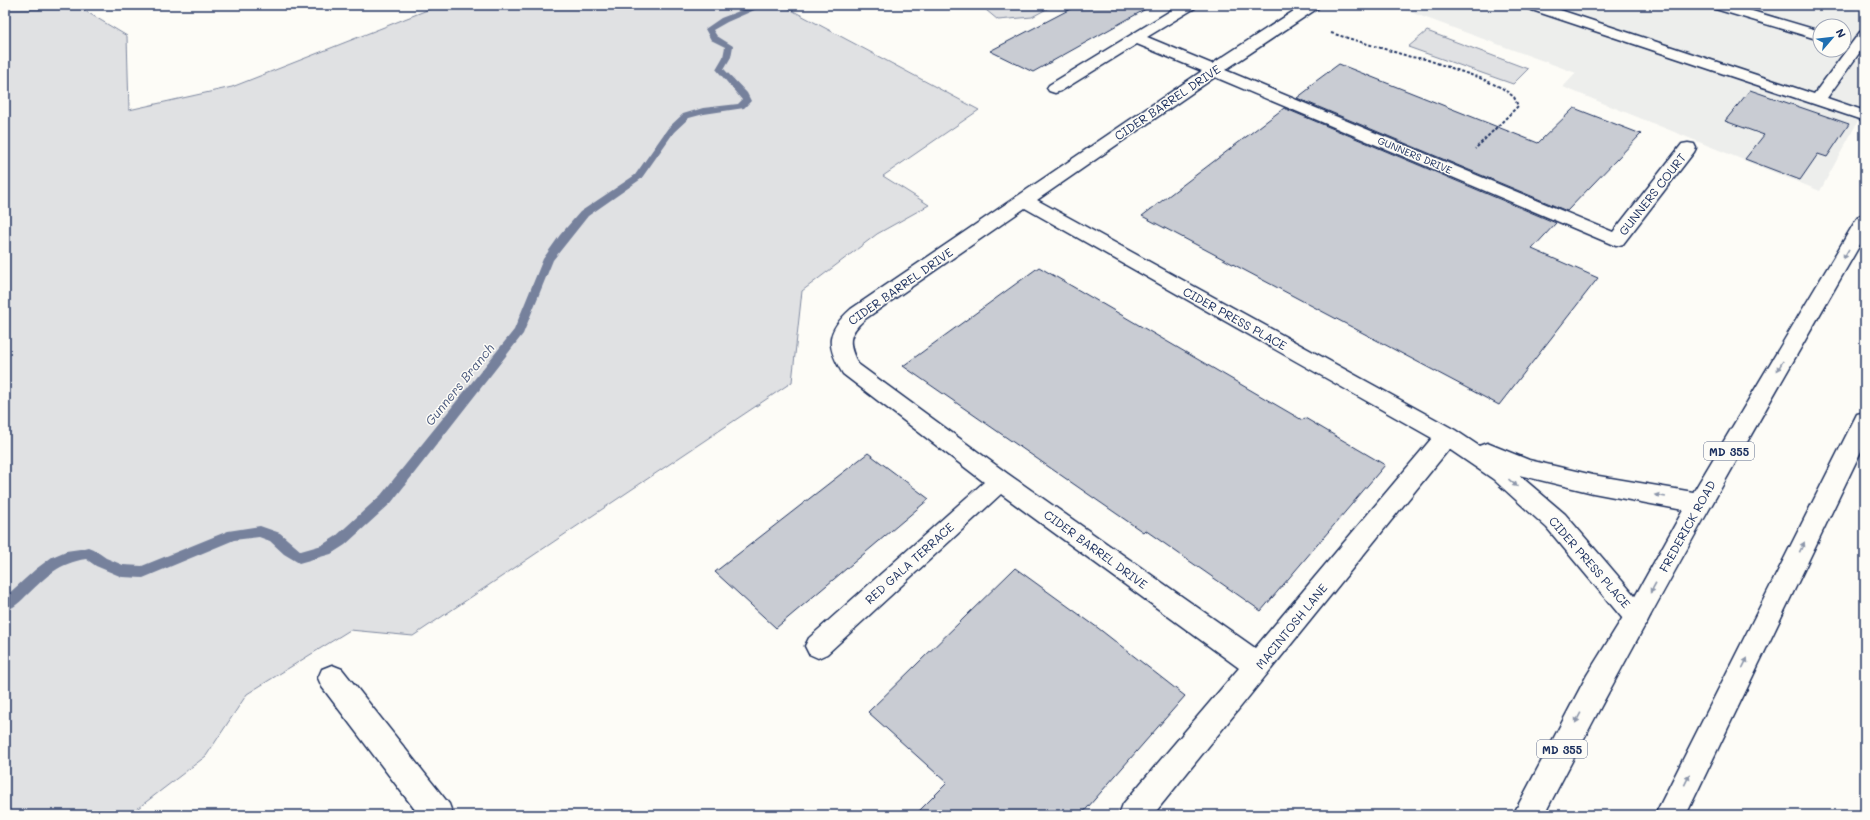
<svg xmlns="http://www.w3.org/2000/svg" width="1870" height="820" font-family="Mali,sans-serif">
	<rect width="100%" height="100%" fill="#fdfcf7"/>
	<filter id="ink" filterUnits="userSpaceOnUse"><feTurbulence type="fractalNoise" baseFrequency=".025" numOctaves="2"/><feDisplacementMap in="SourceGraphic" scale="8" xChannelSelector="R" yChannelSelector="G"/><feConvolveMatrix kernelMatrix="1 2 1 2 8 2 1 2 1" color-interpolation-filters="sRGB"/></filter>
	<g filter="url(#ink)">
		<path fill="#edeeec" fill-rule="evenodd" d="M1391 5H1839L1865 13V108L1820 191 1563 87 1576 73ZM1820 26H1844V50H1820Z"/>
		<path fill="#e0e1e3" stroke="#7e88a0" d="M440 5H782L979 110 883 176 929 205 877 234 802 291 792 382 413 636 350 630 247 694 206 756 129 815H5V10L82 9 127 36 129 110 232 87Z
			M980 5H1054L1032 17 998 20Z
			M1427 31 1528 69 1513 84 1408 47Z"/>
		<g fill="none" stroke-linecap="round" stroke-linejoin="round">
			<path fill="#76819c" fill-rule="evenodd" d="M755 5H766L727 22 713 30 717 36 733 46 731 57 724 69 747 93 751 101 744 108 704 114 689 118 674 132 641 179 588 216 553 260 523 334 391 503 345 545 331 554 299 563 284 554 270 541 259 537 234 540 143 578 122 577 96 566 86 559C59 563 47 576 28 594 21 601 14 608 5 611V597L36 569 52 557 66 551 80 549 88 547 93 549 106 558 123 565 142 566 228 531 260 526 280 533 301 551 322 545 335 537 381 495 514 330 543 259 560 235 580 212 635 175 668 128 683 114 703 108 738 104 742 100 716 69 723 57 725 47 711 40 705 29 721 18Z"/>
		</g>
		<path fill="#c9ccd3" stroke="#1b2f5e" d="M1078 5H1153L1033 72 990 51Z
			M1339 64 1538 143 1574 108 1641 134 1567 211 1297 98 1310 88 1308 87Z
			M1750 90 1849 124 1827 157 1818 154 1800 180 1745 159 1764 135 1725 121Z
			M1284 108 1556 223 1532 249 1598 278 1499 405 1142 216Z
			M1039 267 1302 420 1305 418 1385 465 1261 611 1145 530 1143 532 903 366Z
			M868 453 929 499 776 628 715 572Z
			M1015 568 1098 628 1185 696 1081 815H915L947 783 868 712Z"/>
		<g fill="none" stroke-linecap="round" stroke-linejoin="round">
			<defs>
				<path id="minor" d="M1180 5H1197L1195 8 1147 37 1212 64 1303 5H1320L1318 8 1225 70 1613 232 1682 144 1688 143 1694 144 1696 148 1694 152 1623 244 1616 246 1215 77 1037 200 1455 430 1479 446 1487 443 1529 460 1593 475 1699 493 1707 496 1711 503 1707 510 1699 513 1593 493 1519 475 1565 514 1646 609 1650 617 1646 625 1637 628 1628 625 1547 528 1493 479 1449 449 1153 815H1119L1123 804 1239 668 1001 494 827 654 818 658 809 654 805 646 809 638 984 482 843 374C826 346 825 332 851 309L1202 71 1137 44 1061 91 1055 93 1049 91 1047 88 1049 85ZM1025 208 1432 438 1255 648 1008 474 858 364C847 343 848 334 865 319Z
					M1524 5H1545L1814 94 1860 32 1865 31V45L1827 98 1865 111V121L1526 8Z
					M1710 5H1732L1820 31V40L1712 8Z
					M332 665 342 669 449 804 453 815H419L322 687 318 678 322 669Z"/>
				<path id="major" d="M1865 214V236C1755 427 1645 619 1544 815H1513L1587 675 1628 609 1691 496 1856 220 1859 216Z
					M1865 412V443L1686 815H1655L1854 420 1857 414Z"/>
			</defs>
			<use href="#minor" stroke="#1b2f5e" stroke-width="3"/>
			<use href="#major" stroke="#1b2f5e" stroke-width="3"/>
			<path stroke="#1b2f5e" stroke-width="2" stroke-dasharray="3 2" stroke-linecap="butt" d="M1331 33 1411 57 1425 59 1480 78 1502 88 1514 97 1518 106 1475 149"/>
			<use href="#minor" fill="#fdfcf7" fill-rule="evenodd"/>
			<use href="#major" fill="#fdfcf7" fill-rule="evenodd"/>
		</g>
		<defs><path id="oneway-solid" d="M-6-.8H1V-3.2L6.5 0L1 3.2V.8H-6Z"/></defs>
		<g fill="#8c96aa">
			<use href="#oneway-solid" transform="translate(1846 254) rotate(120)"/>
			<use href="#oneway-solid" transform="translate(1780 366) rotate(121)"/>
			<use href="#oneway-solid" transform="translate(1513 483) rotate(41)"/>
			<use href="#oneway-solid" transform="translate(1660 496) rotate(-170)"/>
			<use href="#oneway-solid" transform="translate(1802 547) rotate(-64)"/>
			<use href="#oneway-solid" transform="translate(1653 588) rotate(119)"/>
			<use href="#oneway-solid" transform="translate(1745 663) rotate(-64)"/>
			<use href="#oneway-solid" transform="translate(1578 718) rotate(118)"/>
			<use href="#oneway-solid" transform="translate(1687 780) rotate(-64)"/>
		</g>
	</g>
	<g text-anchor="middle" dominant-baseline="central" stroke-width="3" stroke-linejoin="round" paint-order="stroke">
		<g font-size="10" fill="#1b2f5e" stroke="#fdfcf7">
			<text transform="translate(1415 155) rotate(23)">GUNNERS DRIVE</text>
		</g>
		<g fill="#fdfcf7" stroke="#5f6c8c" stroke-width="1">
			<rect x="1704" y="442" width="50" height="18" rx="3"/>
			<rect x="1537" y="740" width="50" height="18" rx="3"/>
		</g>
		<g font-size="11" font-weight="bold" fill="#1b2f5e">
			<text x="1729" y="451">MD 355</text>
			<text x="1562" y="749">MD 355</text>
		</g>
		<g font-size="12" fill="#1b2f5e" stroke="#fdfcf7">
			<text transform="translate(1167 102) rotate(-34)">CIDER BARREL DRIVE</text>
			<text transform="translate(1652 194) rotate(-52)">GUNNERS COURT</text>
			<text transform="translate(900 286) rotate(-35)">CIDER BARREL DRIVE</text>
			<text transform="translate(1235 318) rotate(29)">CIDER PRESS PLACE</text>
			<text transform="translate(1687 526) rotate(-61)">FREDERICK ROAD</text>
			<text transform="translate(1096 549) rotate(36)">CIDER BARREL DRIVE</text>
			<text transform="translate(1590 562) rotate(49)">CIDER PRESS PLACE</text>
			<text transform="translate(909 563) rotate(-42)">RED GALA TERRACE</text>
			<text transform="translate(1291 626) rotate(-51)">MACINTOSH LANE</text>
		</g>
		<g font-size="13" font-style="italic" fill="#49587d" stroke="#fdfcf7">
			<text transform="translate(459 384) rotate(-51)">Gunners Branch</text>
		</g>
	</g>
	<rect width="1870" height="820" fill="none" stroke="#fdfcf7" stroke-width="20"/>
	<rect x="10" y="10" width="1850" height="800" fill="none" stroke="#1b2f5e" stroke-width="1.5" filter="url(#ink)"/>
	<g transform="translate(1832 38) rotate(62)"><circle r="19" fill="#fdfcf7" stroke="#a3aaba"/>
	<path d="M0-3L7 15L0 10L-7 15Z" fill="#1f6fb2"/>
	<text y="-6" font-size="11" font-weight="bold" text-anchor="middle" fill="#1b2f5e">N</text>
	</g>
</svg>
